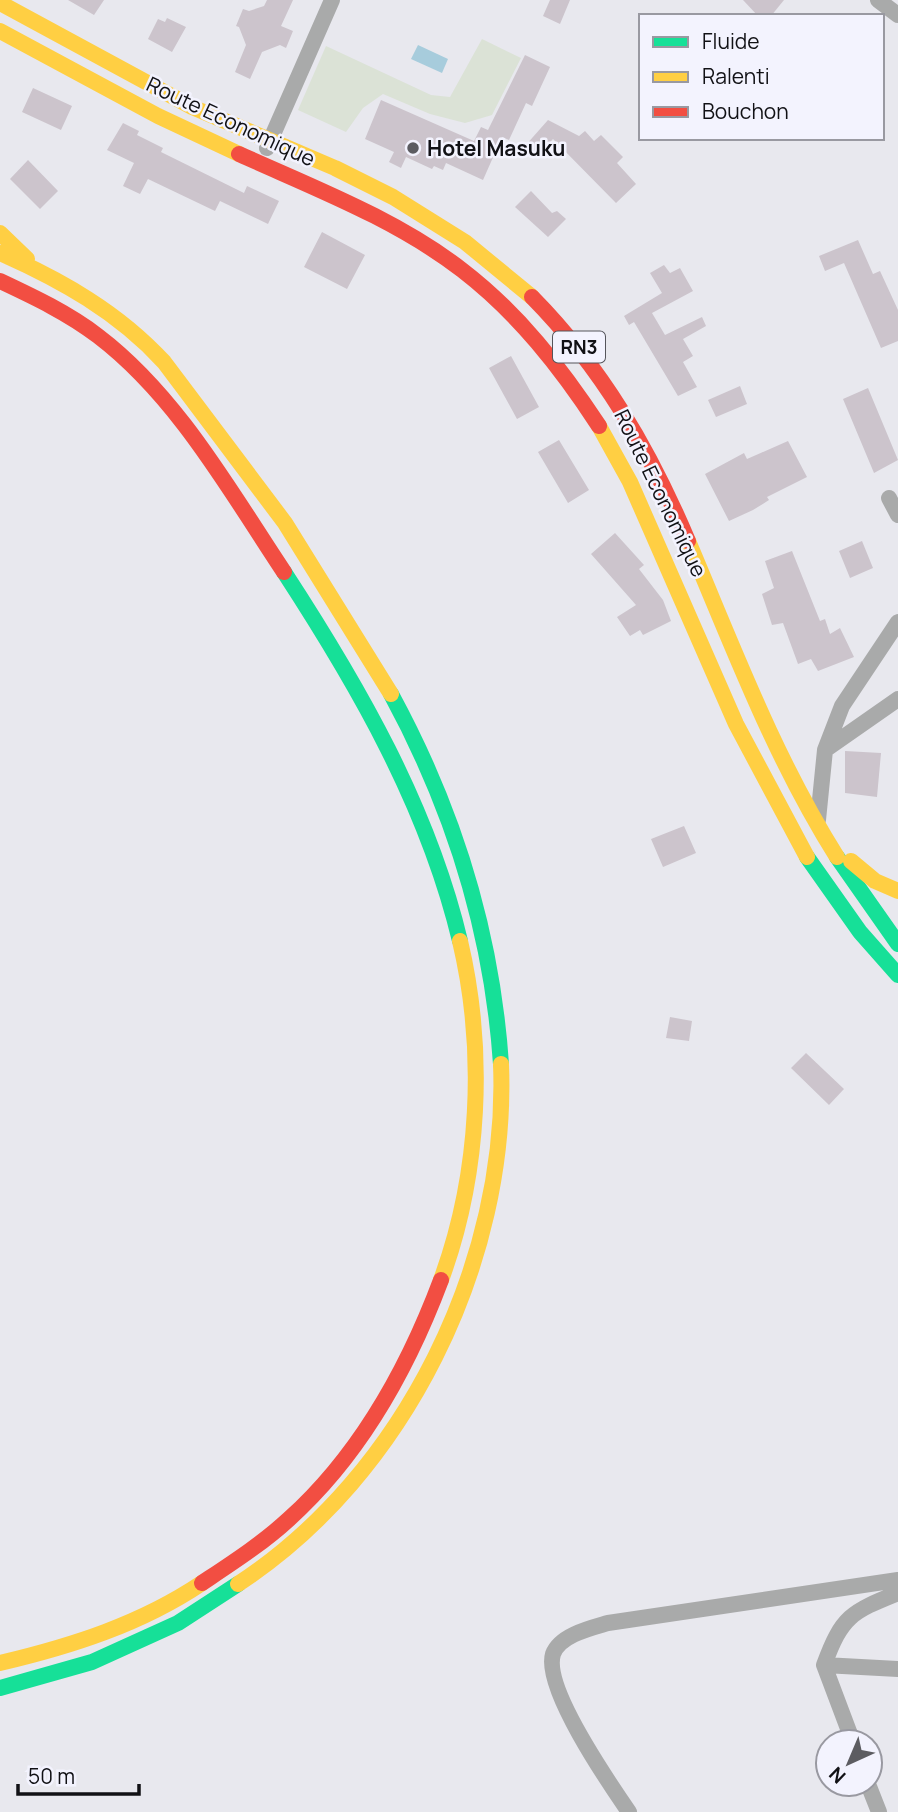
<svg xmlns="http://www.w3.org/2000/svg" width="898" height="1812" font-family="Manrope,sans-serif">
	<rect width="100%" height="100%" fill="#e8e8ee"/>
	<path fill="#dbe2d6" d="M482 39 521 58 492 115 465 123 430 114 383 94 363 108 346 132 298 110 326 46 431 95 450 97Z"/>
	<path fill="#a7ccdc" d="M418 45 448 59 442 73 411 59Z"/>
	<path fill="#ccc4cc" d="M68 0H104L94 15Z
		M267 0H293L281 26 293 31 286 48 280 45 262 52 250 79 235 72 246 45 239 27 236 26 243 9 249 11 264 6Z
		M550 0H570L560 24 543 16Z
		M743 0H784L771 16H758Z
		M167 18 186 27 172 52 148 39 158 19 165 22Z
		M525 55 550 67 532 106 526 103 509 140 502 137 483 180 446 163 443 170 434 166 432 169 406 157 401 168 389 162 394 152 365 139 381 100 474 141 481 127 488 130Z
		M33 88 72 106 61 130 22 112Z
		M548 120 579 136 585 131 594 141 601 135 623 157 617 163 636 184 616 203 553 139 536 157 525 146Z
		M123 123 139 131 137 135 163 148 161 152 244 193 247 186 279 201 268 224 220 201 215 211 148 179 140 194 123 186 134 163 107 150Z
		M28 160 58 191 40 209 10 179Z
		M531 191 552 213 557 211 566 219 548 237 515 207Z
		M322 232 365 255 347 289 304 267Z
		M858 240 873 274 880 271 898 310V341L881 348 844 263 825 271 819 256Z
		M664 265 670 273 680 268 693 291 652 313 665 335 702 317 706 326 683 339 693 356 683 362 697 387 678 396 634 322 629 325 624 316 662 293 650 273Z
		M511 356 539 407 517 419 489 368Z
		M740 386 747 404 716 417 708 400Z
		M868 388 898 460 874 473 843 399Z
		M559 440 589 490 568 503 538 452Z
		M788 441 807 477 767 497 769 500 753 510 729 521 705 474 744 453 747 459Z
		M615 533 644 565 639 569 663 600 671 621 643 635 640 630 630 636 617 617 636 605 591 554Z
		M862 541 873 568 850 578 839 551Z
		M792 551 820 621 825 619 830 634 840 628 854 657 818 671 811 659 798 664 783 623 772 625 762 594 774 588 765 561Z
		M845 751 881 753 877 797 845 793Z
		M684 826 696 853 663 867 651 839Z
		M670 1017 692 1021 689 1041 666 1038Z
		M806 1053 844 1089 829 1105 791 1068Z"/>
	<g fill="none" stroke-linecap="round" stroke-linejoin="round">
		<path stroke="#a9aaaa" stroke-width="16" d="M878 0 898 15
			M267 148 332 0
			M889 498 898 515
			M825 750 898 699
			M818 820 825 750 842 706 898 622
			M824 1665 898 1669
			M853 1742 824 1665C842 1616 851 1612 898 1593
			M868 1784 879 1812
			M629 1812C609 1783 543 1687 553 1654 560 1635 591 1628 608 1623L898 1580"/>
		<path stroke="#16e098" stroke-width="16" d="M284 572C359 687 428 807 460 941
			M391 694C454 810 492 932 501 1064
			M807 857 860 932 898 975
			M837 857 898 944
			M0 1688 92 1662 178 1623 238 1584"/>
		<path stroke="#ffcf43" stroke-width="16" d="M0 3 192 107 335 168 393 197 465 242 532 297
			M0 31 158 116 239 154
			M0 233 27 259
			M0 253C61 280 118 312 164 362L285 523 391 694
			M599 426 630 482 736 724 807 857
			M688 541C734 649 774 757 837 857
			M851 861 875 881 898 891
			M441 1280C480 1174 486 1051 460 941
			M238 1584C405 1475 509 1261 501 1064
			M0 1663C72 1646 141 1624 202 1583"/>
		<path stroke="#f24e42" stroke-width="16" d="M239 154C314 188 396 219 462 270 518 313 561 368 599 426
			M0 281C34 297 68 313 98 336 177 396 230 491 284 572
			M532 297C602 368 649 449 688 541
			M202 1583C232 1563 263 1543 289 1519 360 1455 408 1368 441 1280"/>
	</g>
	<circle fill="#5c5c61" stroke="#f3f3fe" stroke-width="2.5" cx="413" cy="148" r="7"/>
	<g text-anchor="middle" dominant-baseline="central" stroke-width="5" stroke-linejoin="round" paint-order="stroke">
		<rect fill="#f3f3fe" stroke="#55555b" stroke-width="2" x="553" y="331.5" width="52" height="31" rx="5"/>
		<g font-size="19" font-weight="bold" fill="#111115">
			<text x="579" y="347">RN3</text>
		</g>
		<g font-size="21" fill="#111115" stroke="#f3f3fe">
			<text transform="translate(231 121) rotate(25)">Route Economique</text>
			<text transform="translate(661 493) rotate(64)">Route Economique</text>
		</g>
		<g font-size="21" font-weight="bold" fill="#111115" stroke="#f3f3fe" text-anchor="start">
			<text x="427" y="148">Hotel Masuku</text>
		</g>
	</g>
	<rect x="639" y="14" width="245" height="126" fill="#f3f3fe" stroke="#9999a1" stroke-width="2"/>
	<rect x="653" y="37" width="35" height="10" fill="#16e098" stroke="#9999a1" stroke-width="2"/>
	<text x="702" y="49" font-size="21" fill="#111115">Fluide</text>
	<rect x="653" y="72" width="35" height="10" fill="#ffcf43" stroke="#9999a1" stroke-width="2"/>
	<text x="702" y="84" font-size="21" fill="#111115">Ralenti</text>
	<rect x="653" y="107" width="35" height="10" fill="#f24e42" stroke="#9999a1" stroke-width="2"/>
	<text x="702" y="119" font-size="21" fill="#111115">Bouchon</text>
	<g transform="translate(849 1763) rotate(224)"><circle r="33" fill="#f3f3fe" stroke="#9999a1" stroke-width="2"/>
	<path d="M0-5L12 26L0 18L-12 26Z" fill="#5c5c61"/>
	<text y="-10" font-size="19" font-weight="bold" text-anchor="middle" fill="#111115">N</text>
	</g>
	<path d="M18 1784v10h121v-10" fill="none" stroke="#111115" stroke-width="3.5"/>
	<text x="28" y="1784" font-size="21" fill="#111115" stroke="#f3f3fe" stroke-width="5" paint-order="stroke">50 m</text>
</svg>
